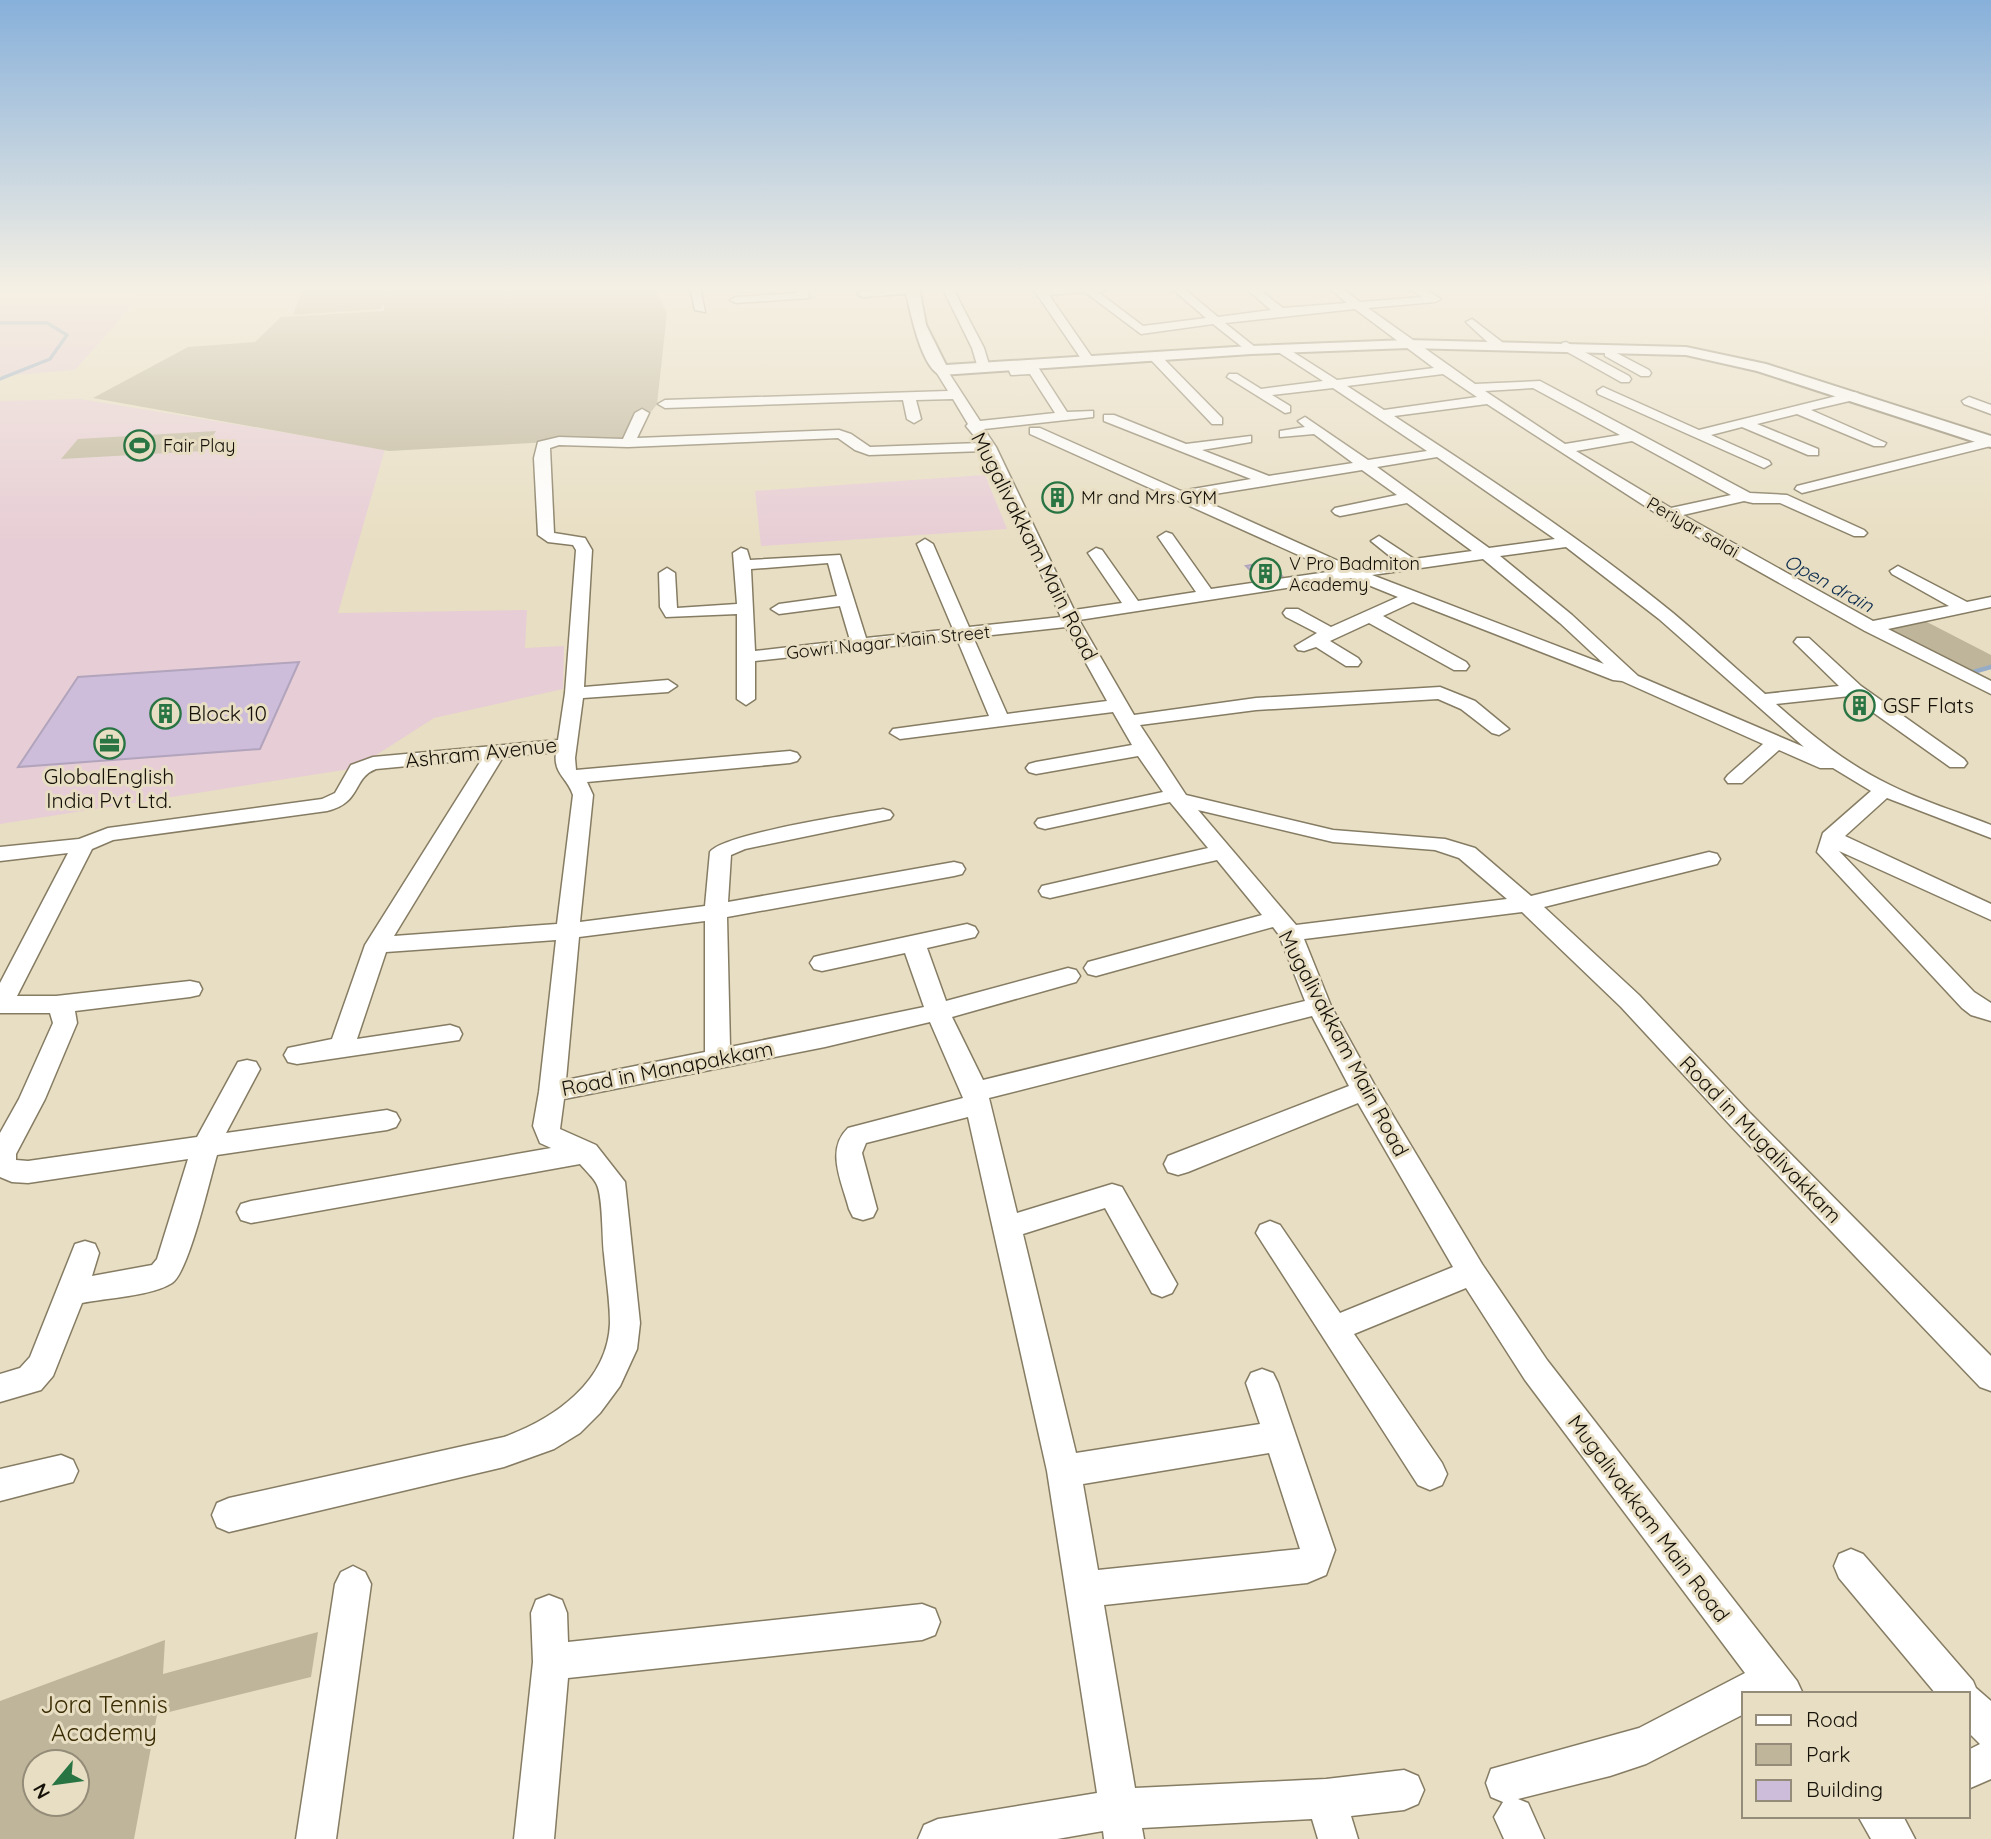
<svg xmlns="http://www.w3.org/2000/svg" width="1991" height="1839" font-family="Quicksand,sans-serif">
	<rect width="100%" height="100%" fill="#e8dec3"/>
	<path fill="#e7cdd5" d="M149 287 75 370 0 376V288Z
		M80 399 385 449 338 613 527 610 525 648 564 646 563 689 434 718 356 768 0 824V401Z
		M985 475 1007 529 761 546 755 491Z"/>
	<path fill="#beb59a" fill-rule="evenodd" d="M303 287H383L386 295 388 287H654L667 313 657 404 628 443 550 442 389 451 93 398 188 347 255 342 281 317 384 311V304L381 309 293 315Z
		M216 431 203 451 61 459 78 439Z
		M1925 621 1991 655V665L1962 673 1884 630Z
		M318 1632 311 1677 157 1715 134 1839H0V1701L165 1640 163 1674ZM35 1762H77V1804H35Z"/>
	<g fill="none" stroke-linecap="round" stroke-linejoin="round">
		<path stroke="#96abc5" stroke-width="3.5" d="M0 323H47L67 335 50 359 0 379"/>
		<path stroke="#96abc5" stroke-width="4.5" d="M1966 674 1991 667"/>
	</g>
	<path fill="#cdbdda" stroke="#b1a4bc" stroke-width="2" d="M1268 562 1282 576 1259 579 1246 566Z
		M299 662 260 749 18 767 78 677Z"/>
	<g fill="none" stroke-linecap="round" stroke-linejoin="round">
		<defs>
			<path id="minor" d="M690 287H700L705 312 695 310Z
				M797 287H807L809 298 736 303 730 300 736 297 798 293Z
				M942 287H952L984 348 990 368 988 371 984 372 978 368 972 348Z
				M1032 287H1107L1106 290 1098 292 1143 326 1206 318 1170 287H1182L1218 317 1271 310 1244 287H1256L1283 308 1347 303 1328 287H1340L1360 302 1422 297 1407 287H1420L1441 299 1435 302 1368 308 1475 384 1540 381 1750 493 1787 495 1864 530 1867 533 1864 536H1854L1780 503H1753L1744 501 1683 515 1873 621 1949 606 1892 574 1890 571 1898 566 1967 602 1991 597V607L1888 629 1991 681V694L1865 631 1662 517 1487 404 1394 416C1489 478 1585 541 1673 613 1704 639 1734 667 1765 694L1839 686 1794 642 1797 638H1809L1861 686 1964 759 1967 763 1964 767H1950L1850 696 1776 704C1811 735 1848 765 1890 785 1922 801 1958 812 1991 825V838L1887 798 1845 836 1991 904V920L1839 851 1974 992 1991 1003V1021L1971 1015 1962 1008 1817 852 1823 833 1871 791 1833 768H1820L1779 750 1742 783H1728L1725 779 1728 775 1763 744 1622 681 1613 680 1413 602 1383 616 1466 662 1469 666 1466 670H1454L1369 623 1330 641 1358 658 1361 662 1358 666H1346L1316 647 1304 651 1298 650 1295 646 1317 633 1286 617 1283 613 1286 609H1298L1331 627 1398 597 1351 578 1079 620 1134 715 1256 698 1440 687 1475 701 1509 729 1499 735 1492 733 1461 709 1438 699 1256 710 1140 725 1186 795 1333 830 1445 839 1475 848 1531 896 1709 852 1717 854 1720 859 1717 864 1544 907 1639 995 1749 1112 1991 1356V1391L1980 1387 1731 1126 1621 1007 1522 912 1304 939 1331 1006 1374 1084 1482 1264 1547 1360 1797 1681 1803 1694H1744V1714L1646 1764 1610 1776 1518 1799 1528 1803 1544 1839H1504L1494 1817 1503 1802 1491 1797 1486 1783 1491 1769 1639 1728 1745 1673 1525 1380 1466 1288 1354 1334 1442 1463 1447 1474 1442 1485 1430 1490 1418 1485 1256 1233 1260 1225 1270 1221 1280 1225 1340 1313 1453 1267 1358 1103 1188 1172 1178 1175 1168 1172 1164 1164 1168 1156 1349 1086 1312 1016 989 1098 1017 1213 1112 1184 1122 1187 1177 1284 1172 1293 1162 1297 1152 1293 1105 1208 1023 1234 1076 1453 1260 1424 1246 1383 1251 1373 1262 1369 1273 1373 1278 1383 1335 1550 1326 1575 1307 1583 1104 1605 1135 1788 1326 1779 1404 1770 1418 1776 1424 1790 1418 1804 1404 1810 1351 1816 1358 1839H1318L1312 1819 1142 1828 1144 1839H1104L1103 1831 1057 1839H918L924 1825 938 1819 1097 1793 1047 1471 968 1117 866 1143 862 1153 877 1209 873 1217 863 1220 853 1217 849 1209C842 1182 825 1150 848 1128L963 1098 930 1022 825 1047 564 1099 560 1129 596 1145 625 1182 640 1323 637 1349 620 1386 600 1413 580 1433 554 1449 504 1467 229 1532 217 1527 212 1515 217 1503 229 1498 504 1437C554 1419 608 1382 610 1323 610 1301 606 1277 604 1254 602 1239 603 1198 597 1185 594 1178 585 1170 580 1164L251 1223 241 1220 237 1212 241 1204 251 1201 551 1148 540 1143 533 1126 539 1092 556 940 386 952 357 1039 450 1025 459 1028 462 1034 459 1040 297 1064 288 1062 284 1055 288 1048 332 1039 365 945 482 759 376 769C352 778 362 803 327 811L113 840 92 849 17 996H56L190 981 199 983 202 989 199 995 190 997 75 1011 77 1023 45 1099 16 1154V1160L28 1161 197 1137 238 1062 247 1060 256 1062 260 1069 226 1133 387 1110 396 1113 400 1120 396 1127 387 1130 217 1155C210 1178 189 1272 172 1283 152 1296 106 1298 82 1303L53 1376 41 1390 0 1402V1374L20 1368 30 1357 75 1244 85 1241 95 1244 99 1253 92 1276 152 1265 157 1259 188 1159 28 1183 12 1182 0 1177V1133L19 1099 53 1023 50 1013H0V983L68 853 0 861V847L79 839 108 828 322 799 335 793 351 765 373 757 558 740 565 693 576 550 573 545 548 542 538 535 534 458 538 442 559 437 623 439 635 413 642 409 649 413 637 438 839 430 851 434 870 447 980 443 966 426 968 424 953 399 916 400 921 419 914 423 907 419 903 400 665 408 658 404 665 400 948 391 935 370 941 366 945 367 980 421 1055 413 1030 374 1011 375 1007 366 1013 362 1020 368 1038 367 1067 412 1093 411V417L984 429 996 447 1074 610 1122 603 1088 553 1096 548 1102 550 1138 601 1196 592 1158 537 1166 532 1172 534 1211 589 1334 571 1030 434V428H1040L1181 491 1251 479 1104 421V415H1114L1186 444 1251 436V442L1202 450 1269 476 1353 463 1314 434 1280 437V431L1305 427 1298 421 1305 417 1368 460 1427 451 1333 388 1272 395 1290 406V412L1285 413 1227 377 1229 374H1237L1261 389 1323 381 1278 352V346L1282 345 1337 380 1434 368 1355 309 1225 323 1255 347 1257 350 1251 354 1213 324 1141 334 1085 292 1049 295 1094 360 1088 364 1084 363ZM1443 374 1477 397 1384 410 1347 386ZM1533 388 1620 435 1565 444 1485 391ZM838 438 855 450 869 455 984 451 1061 617 969 627 933 544 925 539 917 544 953 629 866 638 840 555 750 560 747 550 741 548 733 553 737 604 677 608 675 573 667 568 659 573 660 607 666 617 737 614V699L746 705 755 699V661L957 639 989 716 893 729 890 733 900 739 1113 712 1132 745 1036 762 1029 764 1026 768 1029 772 1036 774 1138 756 1163 792 1038 819 1035 823 1038 827 1045 829 1170 802 1208 848 1042 886 1039 891 1042 896 1050 898 1217 860 1262 915 1088 962 1084 968 1088 974 1096 976 1273 927 1279 935 1305 1001 983 1080 952 1017 1076 982 1080 976 1076 970 1068 968 946 1001 927 948 975 937 978 932 975 927 967 924 822 955 814 957 810 963 814 969 822 971 905 953 924 1007 730 1047 727 917 954 876 962 874 965 869 962 864 954 862 728 902 731 855 745 849 890 819 893 815 890 811 883 809C855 814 722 834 710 852L705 906 580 922 593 795 587 782 790 763 797 761 800 757 797 753 790 751 576 770 575 758 583 698 668 692 677 686 668 680 584 687 592 550 585 538 554 533 550 448 559 445 628 447ZM1632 441 1731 495 1671 508 1576 451ZM1437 457 1555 539 1489 548 1377 467ZM1362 470 1397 495 1335 508 1332 511 1335 514 1340 516 1407 503 1472 551 1414 559 1379 536 1371 541 1397 562 1354 568 1196 497ZM1566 547 1659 619 1804 747 1638 676 1572 615 1500 556ZM1483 559 1560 623 1604 664 1372 575ZM828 563 837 596 779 604 771 609 779 614 840 606 850 640 755 651 751 569ZM1066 627 1107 701 1007 714 973 637ZM556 752C553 774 567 777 573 795L557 924 394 936 503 757ZM1198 810 1333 842 1435 850 1459 858 1507 899 1296 925ZM705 921V1052L566 1080 579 937ZM1269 1453 1300 1549 1098 1570 1083 1484Z
				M913 288 919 291 917 293 863 297 857 294 863 291Z
				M1472 319 1502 342V348H1494L1468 324 1466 322Z
				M1566 342 1629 376 1631 379 1629 382H1621L1562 349V343Z
				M1609 349 1649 370 1651 373 1649 376H1641L1605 356V350Z
				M1155 353 1159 354 1222 418V424H1212L1151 360 1149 357Z
				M1603 387 1699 430 1853 392 1858 393V399L1811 410 1886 443 1884 446H1874L1797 414 1757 424 1818 449V455H1808L1742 427 1711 435 1769 461 1771 464 1764 468 1598 394 1597 391Z
				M1969 397 1991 405V414L1964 404 1962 401Z
				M1989 438 1991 446 1802 493 1795 489 1797 486Z
				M61 1455 73 1460 78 1471 73 1482 0 1501V1469Z
				M1851 1549 1863 1554 1973 1681 1976 1688 1991 1701V1779L1968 1789V1750L1980 1744 1968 1732V1694H1936L1839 1578 1834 1566 1839 1554Z
				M353 1566 365 1572 371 1584 336 1839H296L335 1584 341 1572Z
				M549 1595 562 1600 567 1613 568 1642 922 1604 935 1609 940 1622 935 1635 922 1640 568 1678 554 1839H514L533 1662 531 1613 536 1600Z
				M1858 1816H1903L1915 1839H1871Z"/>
			<path id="major" d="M905 287H919L926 325 946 365 1251 346 1408 340 1686 347 1766 364 1991 436V447L1757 371 1686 355 1408 348 1251 354 941 375C921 369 909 306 905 287Z"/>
		</defs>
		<use href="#minor" stroke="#857c63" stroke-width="3"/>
		<use href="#major" stroke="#857c63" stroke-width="4"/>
		<use href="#minor" fill="#fff" fill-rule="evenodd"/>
		<use href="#major" fill="#fff" fill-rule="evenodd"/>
	</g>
	<linearGradient id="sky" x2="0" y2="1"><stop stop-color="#87b0da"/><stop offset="0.53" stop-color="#f5f0e4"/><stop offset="1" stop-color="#f5f0e4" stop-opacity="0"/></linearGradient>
	<rect width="1991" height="544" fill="url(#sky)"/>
	<defs>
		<symbol id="stadium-ring" viewBox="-11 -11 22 22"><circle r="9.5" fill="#e8dec3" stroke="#287443" stroke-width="1.5"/><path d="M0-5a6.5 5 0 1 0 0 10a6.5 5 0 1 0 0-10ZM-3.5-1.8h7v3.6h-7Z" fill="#287443"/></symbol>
		<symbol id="building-ring" viewBox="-11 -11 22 22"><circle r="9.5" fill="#e8dec3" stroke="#287443" stroke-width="1.5"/><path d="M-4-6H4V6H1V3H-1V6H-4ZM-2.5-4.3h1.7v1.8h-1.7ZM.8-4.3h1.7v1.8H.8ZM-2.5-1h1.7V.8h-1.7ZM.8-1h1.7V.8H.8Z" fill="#287443"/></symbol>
		<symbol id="office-ring" viewBox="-11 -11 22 22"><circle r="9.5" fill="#e8dec3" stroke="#287443" stroke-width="1.5"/><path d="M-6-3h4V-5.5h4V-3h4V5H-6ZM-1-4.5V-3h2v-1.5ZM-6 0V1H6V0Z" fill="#287443"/></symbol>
	</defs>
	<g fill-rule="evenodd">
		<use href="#stadium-ring" x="122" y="428" width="35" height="35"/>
		<use href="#building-ring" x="1040" y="480" width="35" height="35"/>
		<use href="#building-ring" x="1248" y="556" width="35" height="35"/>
		<use href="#building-ring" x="1842" y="688" width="35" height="35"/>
		<use href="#building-ring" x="148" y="696" width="35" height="35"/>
		<use href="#office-ring" x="92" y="726" width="35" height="35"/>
	</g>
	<g text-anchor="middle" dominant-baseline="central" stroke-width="6" stroke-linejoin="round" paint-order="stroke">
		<g font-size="18" fill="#151108" stroke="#e8dec3" text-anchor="start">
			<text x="163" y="445">Fair Play</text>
			<text x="1081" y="497">Mr and Mrs GYM</text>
			<text x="1289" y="563">V Pro Badmiton<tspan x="1289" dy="21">Academy</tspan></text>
		</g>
		<g font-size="18" fill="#151108" stroke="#e8dec3">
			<text transform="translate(1693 527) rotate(30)">Periyar salai</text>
			<text transform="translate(888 642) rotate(-6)">Gowri Nagar Main Street</text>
		</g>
		<g font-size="19" font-style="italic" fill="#092a4d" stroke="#e8dec3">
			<text transform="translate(1829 583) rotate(29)">Open drain</text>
		</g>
		<g font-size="21" fill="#151108" stroke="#e8dec3">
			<text transform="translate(1035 546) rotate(63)">Mugalivakkam Main Road</text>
			<text transform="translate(481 752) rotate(-6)">Ashram Avenue</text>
			<text transform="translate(1344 1043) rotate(62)">Mugalivakkam Main Road</text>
			<text transform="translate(667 1068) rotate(-11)">Road in Manapakkam</text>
			<text transform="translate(1761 1139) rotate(46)">Road in Mugalivakkam</text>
			<text transform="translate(1649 1518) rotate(53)">Mugalivakkam Main Road</text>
		</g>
		<g font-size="21" fill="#151108" stroke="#e8dec3" text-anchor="start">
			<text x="1883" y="705">GSF Flats</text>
			<text x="188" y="713">Block 10</text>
			<text x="109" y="776" text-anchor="middle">GlobalEnglish<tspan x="109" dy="24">India Pvt Ltd.</tspan></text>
		</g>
		<g font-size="24" fill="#3a2c02" stroke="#e8dec3">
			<text x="104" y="1704">Jora Tennis<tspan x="104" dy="28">Academy</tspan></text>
		</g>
	</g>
	<rect x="1742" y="1692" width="228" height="126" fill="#e8dec3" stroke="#948c78" stroke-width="2"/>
	<rect x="1756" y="1715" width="35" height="10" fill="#ffffff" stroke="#948c78" stroke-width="2"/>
	<text x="1806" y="1727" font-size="21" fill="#151108">Road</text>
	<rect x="1756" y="1744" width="35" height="21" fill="#beb59a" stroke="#948c78" stroke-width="2"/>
	<text x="1806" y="1762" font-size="21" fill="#151108">Park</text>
	<rect x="1756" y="1780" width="35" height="21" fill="#cdbdda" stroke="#948c78" stroke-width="2"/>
	<text x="1806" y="1797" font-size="21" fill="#151108">Building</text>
	<g transform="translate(56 1783) rotate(241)"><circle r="33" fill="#e8dec3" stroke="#948c78" stroke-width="2"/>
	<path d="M0-5L12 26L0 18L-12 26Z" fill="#287443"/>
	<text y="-10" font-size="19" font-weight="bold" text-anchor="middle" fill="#151108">N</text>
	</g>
</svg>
